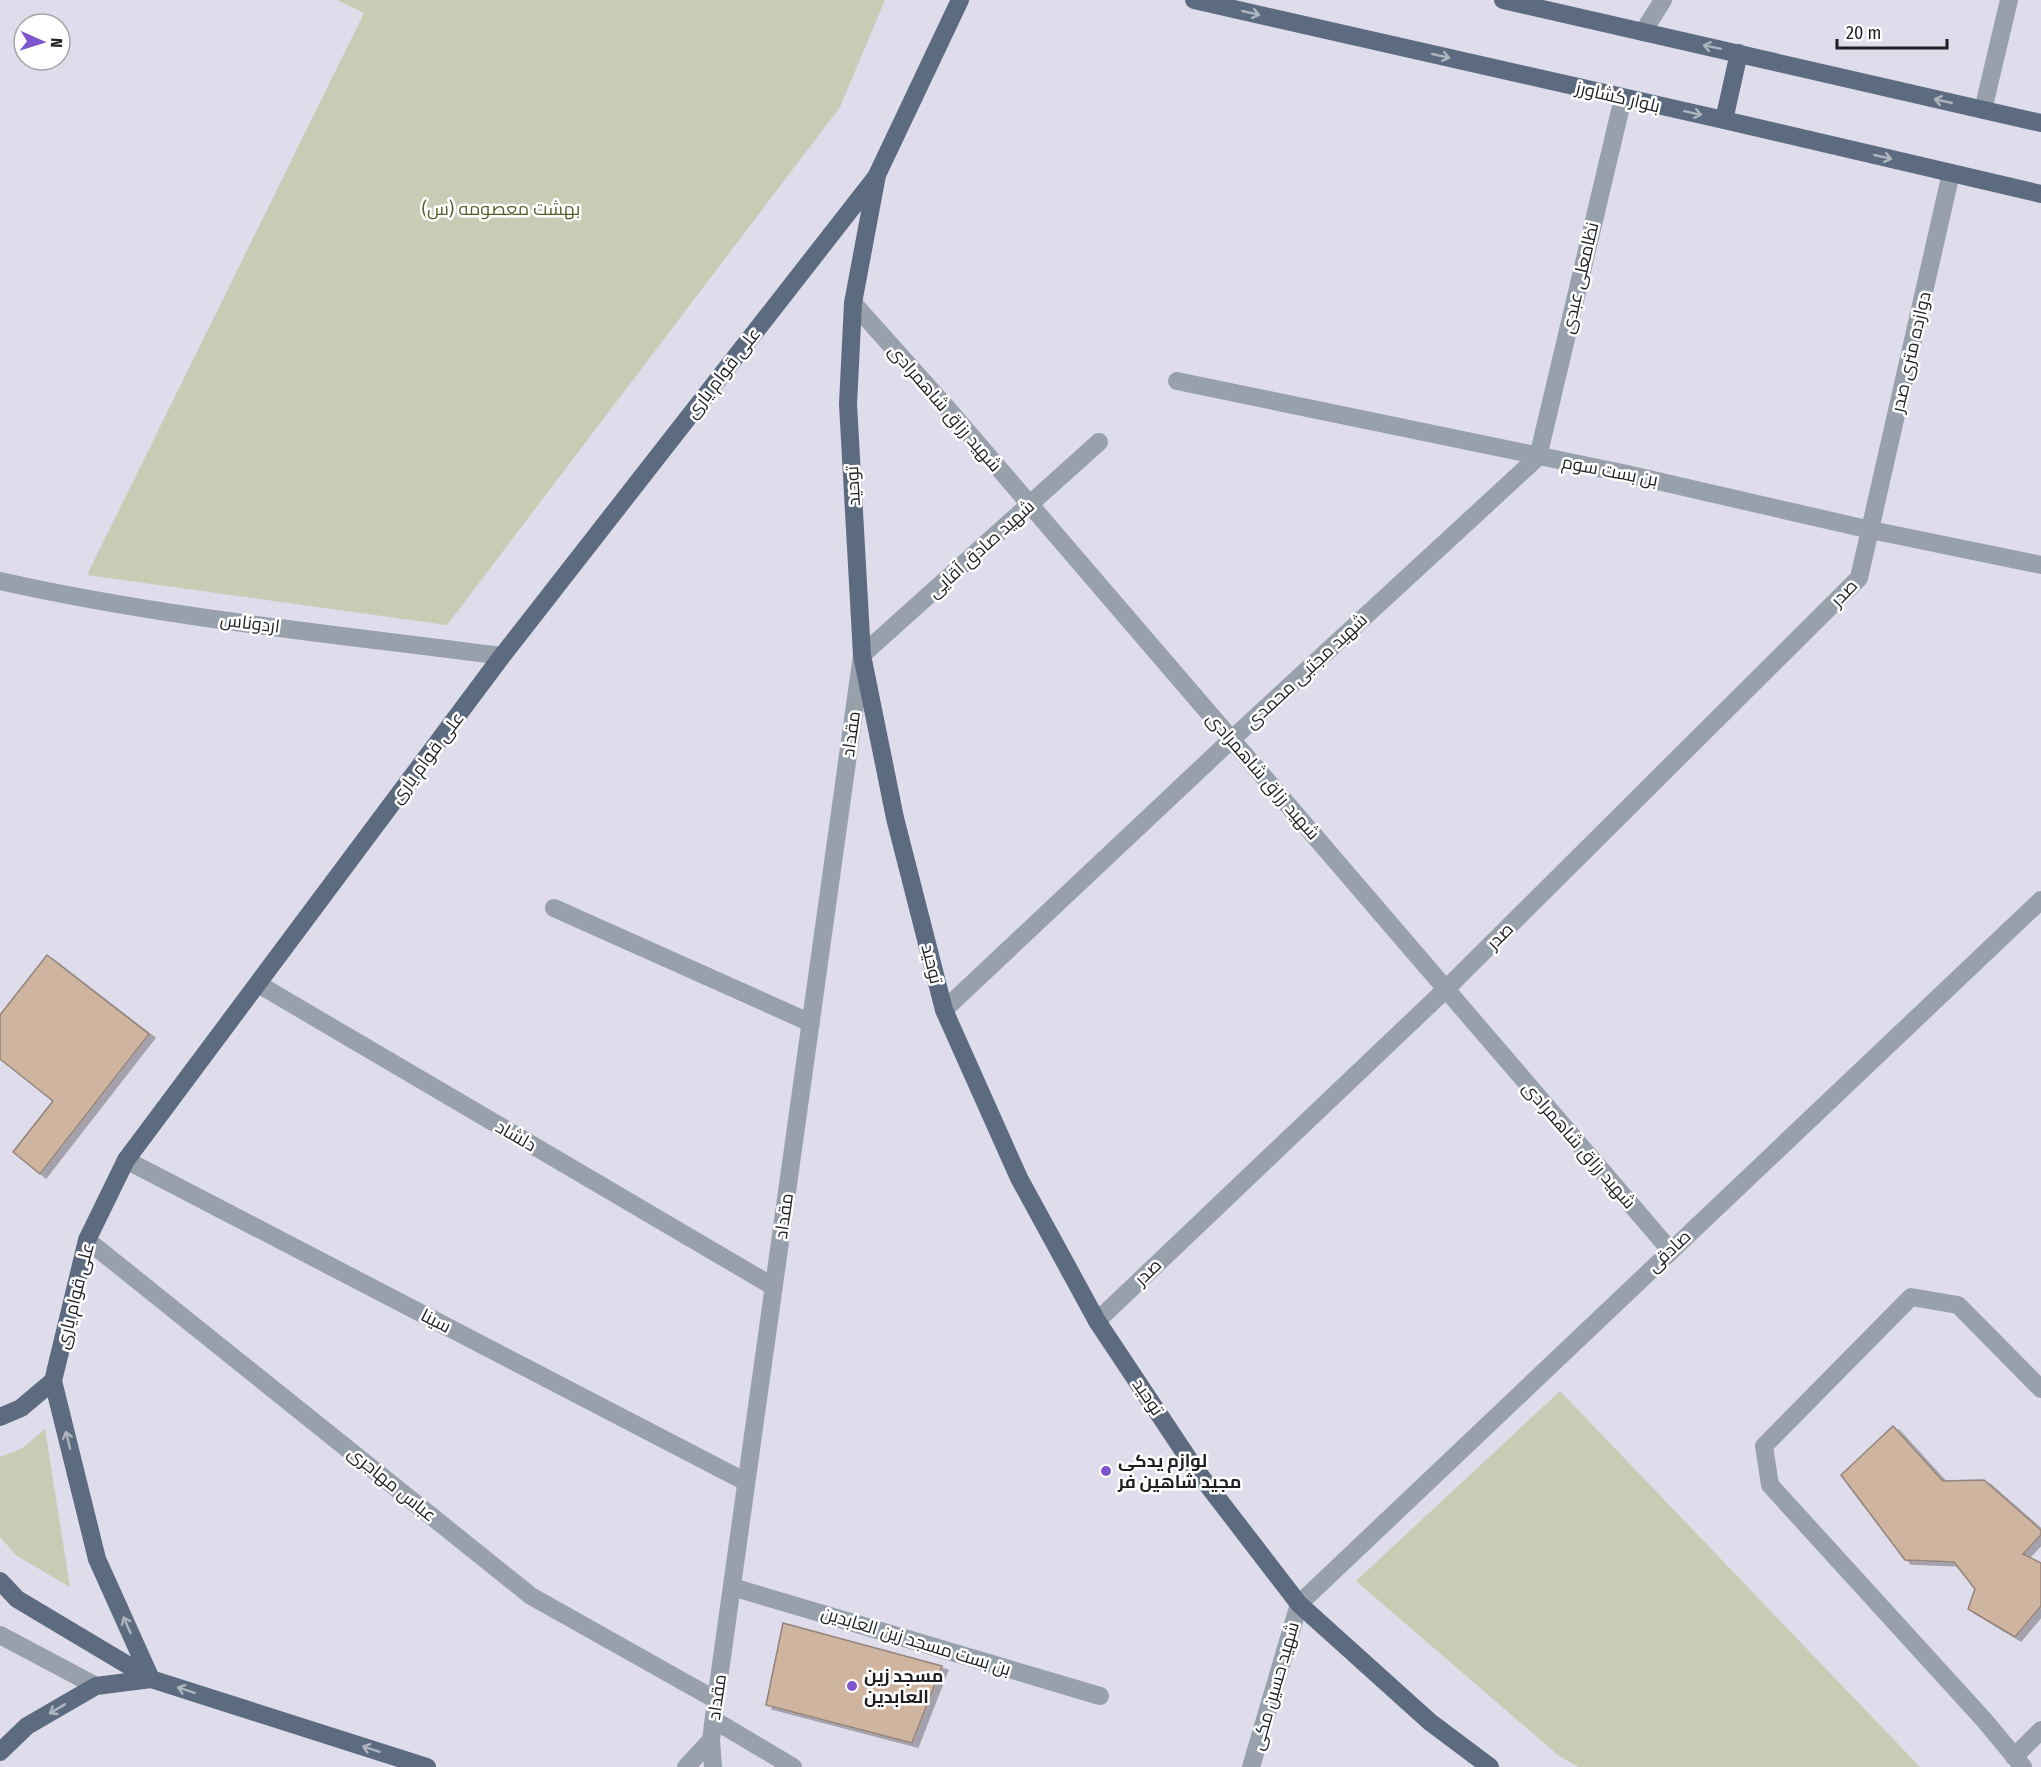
<svg xmlns="http://www.w3.org/2000/svg" width="2041" height="1767" font-family="'Fira Sans Condensed',Cairo,sans-serif">
	<defs>
		<filter id="shadow"><feDropShadow dx="6" dy="4" stdDeviation="0" flood-color="#0004"/></filter>
	</defs>
	<rect width="100%" height="100%" fill="#dfdceb"/>
	<path fill="#c9cbb5" d="M337 0H885L840 107 447 625 87 575 364 13Z
		M1560 1391 1920 1767H1578L1558 1755 1356 1581Z
		M45 1429 70 1587 17 1556 0 1537V1457L21 1449Z"/>
	<path fill="#cfb4a0" stroke="#92847b" stroke-width="1.5" filter="url(#shadow)" d="M47 955 149 1034 40 1174 13 1152 53 1101 0 1059V1015Z
		M1893 1426 1943 1481 1984 1480 2041 1530V1535L2023 1554 2041 1563V1606L2015 1637 1968 1609 1975 1589 1954 1562 1905 1560 1841 1475Z
		M783 1623 942 1666 912 1743 766 1705Z"/>
	<g fill="none" stroke-linecap="round" stroke-linejoin="round">
		<path stroke="#97a0ab" stroke-width="18" d="M1643 32 1663 0
			M1983 110 2009 0
			M853 303 947 408 1670 1250
			M1177 381 1627 474 1871 530 2041 565
			M0 581C165 618 335 634 502 656
			M554 908 811 1023
			M258 984 774 1287
			M944 1010 1232 739 1538 457 1623 98
			M126 1160 746 1482
			M87 1240 531 1596 716 1700
			M1097 1321 1446 989 1859 578 1951 173
			M732 1587 1100 1696
			M0 1635 96 1686
			M714 1720 793 1767
			M2014 1757 2041 1730
			M686 1767 711 1740
			M713 1767 711 1740 716 1700 862 655 1099 442
			M1251 1767 1299 1604 2041 900
			M2023 1767 1985 1721 1770 1485 1764 1446 1911 1297 1958 1305 2041 1389"/>
		<path stroke="#5c6b7f" stroke-width="18" d="M960 0 877 175 853 303 848 404 862 655 895 818 944 1010 1019 1178 1097 1321 1196 1470 1299 1604 1430 1722 1490 1767
			M1194 0 1724 120 2041 194
			M1503 0 2041 123
			M1724 120 1739 53
			M0 1417 21 1408 53 1381
			M0 1581 17 1599 151 1679 427 1767
			M0 1752 27 1726 96 1686 151 1679 97 1559 53 1381 87 1240 126 1160 502 656 876 177"/>
	</g>
	<defs><path id="oneway-shaft" d="M-6 0H5M1.5-3L5.5 0L1.5 3" fill="none" stroke-width="1.6" stroke-linecap="round" stroke-linejoin="round" transform="scale(1.5)"/></defs>
	<g stroke="#aeb5bf">
		<use href="#oneway-shaft" transform="translate(1251 13) rotate(13)"/>
		<use href="#oneway-shaft" transform="translate(1712 47) rotate(-168)"/>
		<use href="#oneway-shaft" transform="translate(1441 56) rotate(13)"/>
		<use href="#oneway-shaft" transform="translate(1943 101) rotate(-167)"/>
		<use href="#oneway-shaft" transform="translate(1693 113) rotate(12)"/>
		<use href="#oneway-shaft" transform="translate(1883 157) rotate(13)"/>
		<use href="#oneway-shaft" transform="translate(68 1440) rotate(-104)"/>
		<use href="#oneway-shaft" transform="translate(127 1625) rotate(-114)"/>
		<use href="#oneway-shaft" transform="translate(186 1690) rotate(-162)"/>
		<use href="#oneway-shaft" transform="translate(57 1709) rotate(149)"/>
		<use href="#oneway-shaft" transform="translate(371 1749) rotate(-162)"/>
	</g>
	<g fill="#7f55ce" stroke="#fff" stroke-width="2">
		<circle cx="1106" cy="1471" r="6"/>
		<circle cx="852" cy="1686" r="6"/>
	</g>
	<g text-anchor="middle" dominant-baseline="central" stroke-width="5" stroke-linejoin="round" paint-order="stroke">
		<g font-size="18" fill="#1f1e23" stroke="#fff">
			<text transform="translate(1618 97) rotate(13)">بلوار کشاورز</text>
			<text transform="translate(1580 278) rotate(-77)">نظامعلی عبدی</text>
			<text transform="translate(1911 352) rotate(-77)">دوازده متری صدر</text>
			<text transform="translate(723 373) rotate(-52)">علی قوام یاری</text>
			<text transform="translate(945 408) rotate(49)">شهید رزاق شاهمرادی</text>
			<text transform="translate(1610 471) rotate(11)">بن بست سوم</text>
			<text transform="translate(853 486) rotate(-93)">توحید</text>
			<text transform="translate(981 549) rotate(-42)">شهید صادق آقایی</text>
			<text transform="translate(1844 593) rotate(-46)">صدر</text>
			<text transform="translate(250 623) rotate(7)">اردوناس</text>
			<text transform="translate(1306 671) rotate(-43)">شهید مجتبی محمدی</text>
			<text transform="translate(851 734) rotate(-82)">مقداد</text>
			<text transform="translate(427 758) rotate(-53)">علی قوام یاری</text>
			<text transform="translate(1263 776) rotate(49)">شهید رزاق شاهمرادی</text>
			<text transform="translate(1500 936) rotate(-45)">صدر</text>
			<text transform="translate(932 964) rotate(76)">توحید</text>
			<text transform="translate(516 1136) rotate(30)">دلشاد</text>
			<text transform="translate(1579 1145) rotate(49)">شهید رزاق شاهمرادی</text>
			<text transform="translate(784 1216) rotate(-82)">مقداد</text>
			<text transform="translate(1669 1251) rotate(-43)">صادقی</text>
			<text transform="translate(1148 1272) rotate(-44)">صدر</text>
			<text transform="translate(75 1296) rotate(-76)">علی قوام یاری</text>
			<text transform="translate(436 1321) rotate(27)">سینا</text>
			<text transform="translate(1148 1397) rotate(56)">توحید</text>
			<text transform="translate(392 1484) rotate(39)">عباس مهاجری</text>
			<text transform="translate(916 1641) rotate(17)">بن بست مسجد زین العابدین</text>
			<text transform="translate(1275 1686) rotate(-74)">شهید حسین مکی</text>
			<text transform="translate(717 1697) rotate(-82)">مقداد</text>
		</g>
		<g font-size="18" fill="#595b29" stroke="#fff">
			<text x="501" y="209">(بهشت معصومه (س</text>
		</g>
		<g font-size="18" font-weight="bold" fill="#1f1e23" stroke="#fff" text-anchor="start">
			<text x="1118" y="1461">لوازم یدکی<tspan x="1118" dy="21">مجید شاهین فر</tspan></text>
			<text x="864" y="1676">مسجد زین<tspan x="864" dy="21">العابدین</tspan></text>
		</g>
	</g>
	<g transform="translate(42 42) rotate(93)"><circle r="28" fill="#ffffff" stroke="#a5a5a7" stroke-width="1.5"/>
	<path d="M0-4.5L10 22L0 15L-10 22Z" fill="#7f55ce"/>
	<text y="-9" font-size="16" font-weight="bold" text-anchor="middle" fill="#1f1e23">N</text>
	</g>
	<path d="M1837 39v9h110v-9" fill="none" stroke="#1f1e23" stroke-width="3"/>
	<text x="1846" y="39" font-size="18" fill="#1f1e23" stroke="#ffffff" stroke-width="4.5" paint-order="stroke">20 m</text>
</svg>
